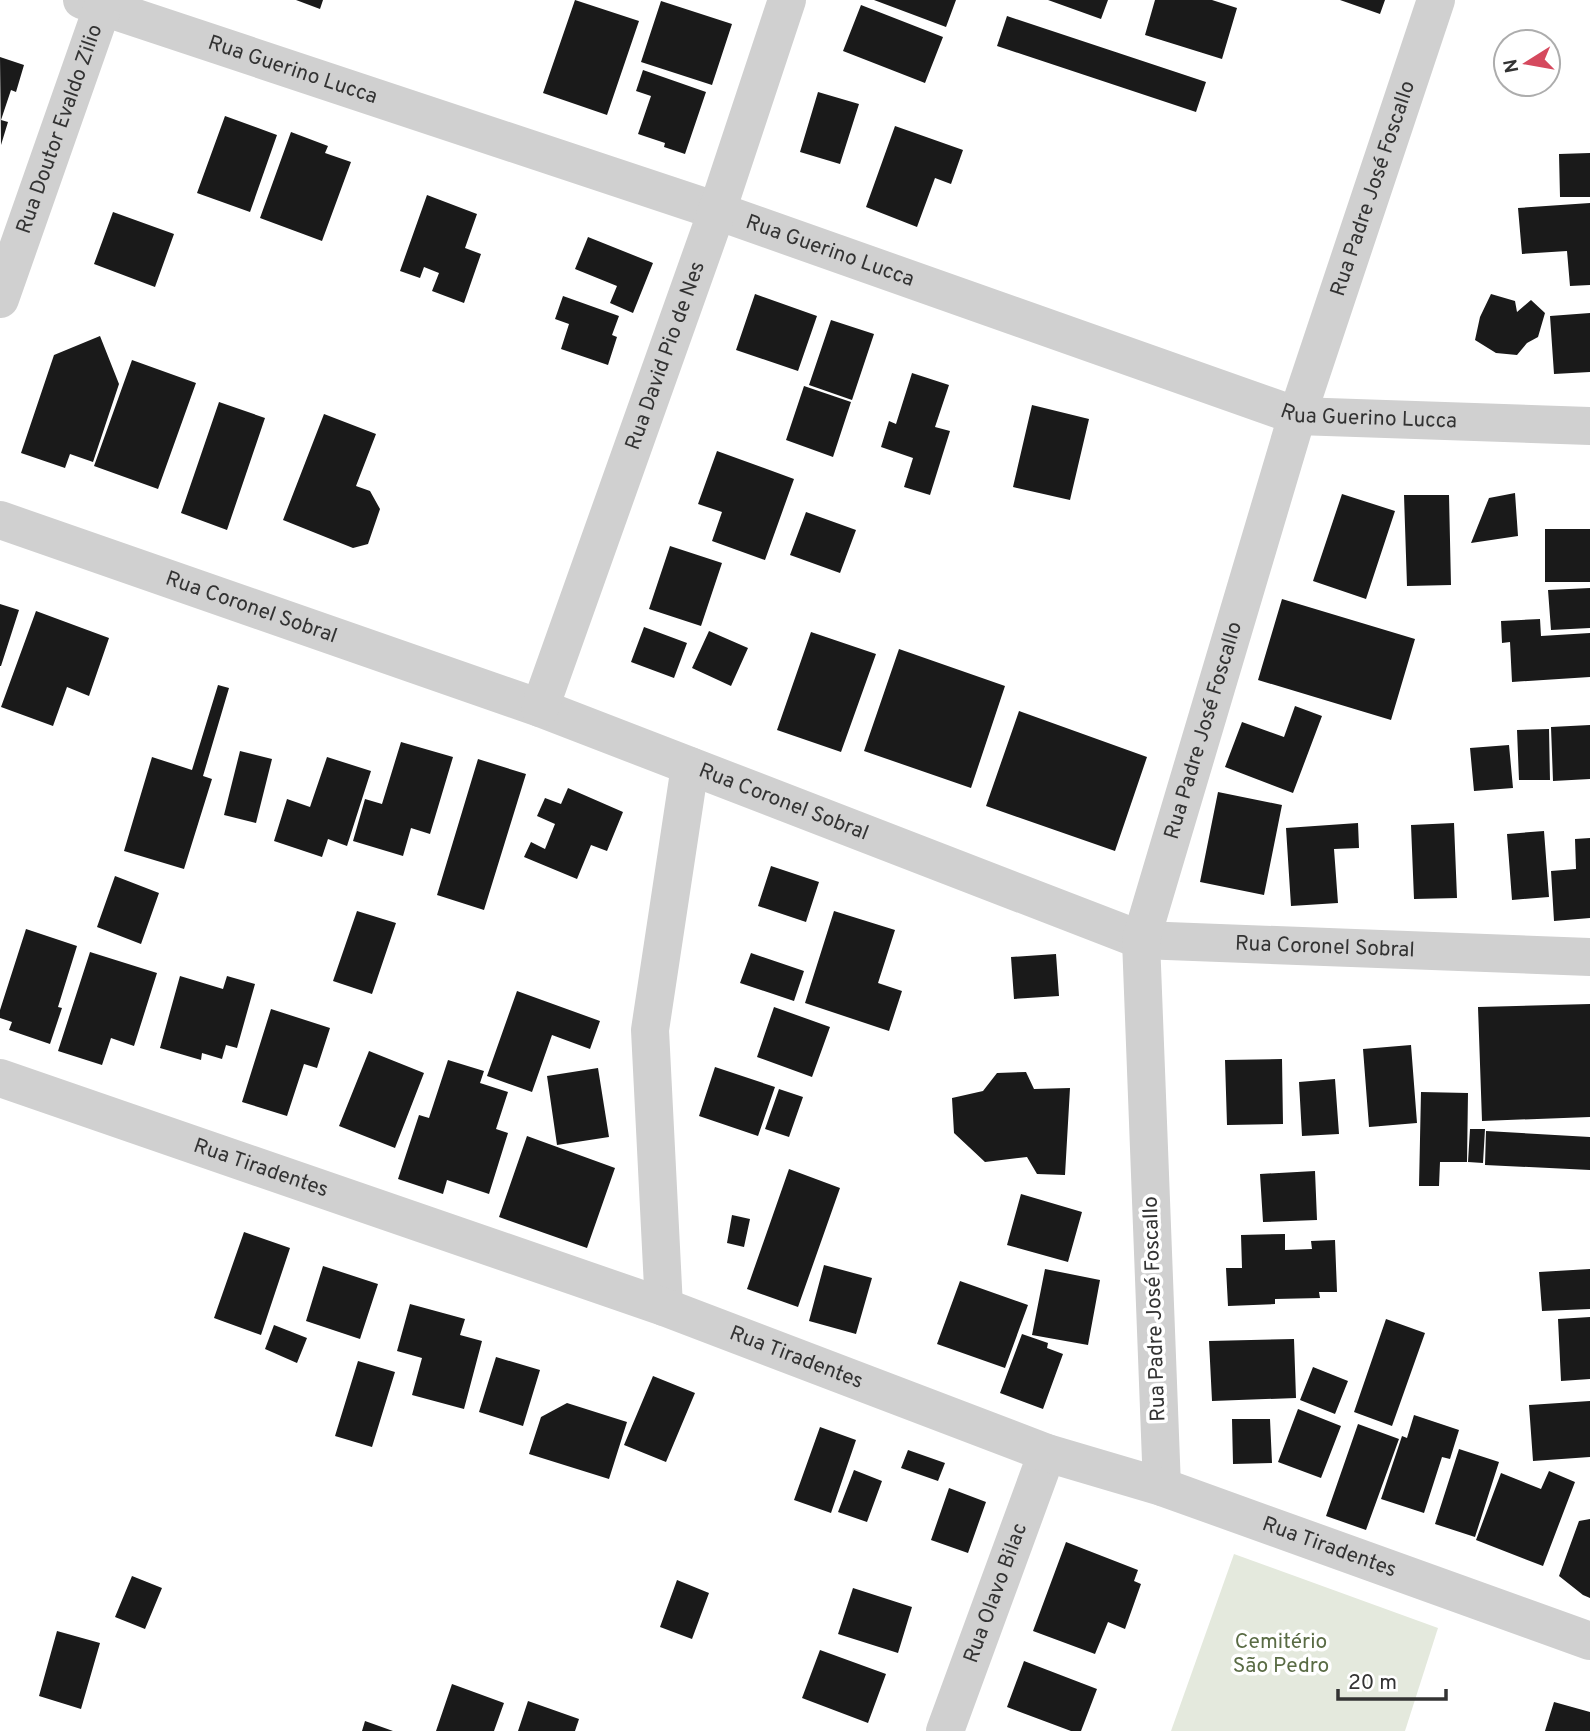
<svg xmlns="http://www.w3.org/2000/svg" width="1590" height="1731" font-family="Overpass,sans-serif">
	<rect width="100%" height="100%" fill="#fff"/>
	<path fill="#e4e9dd" d="M1234 1554 1438 1628 1405 1731H1171Z"/>
	<path fill="#1a1a1a" d="M296 0H323L320 9Z
		M575 0 639 21 607 115 543 93Z
		M874 0H956L946 27Z
		M1048 0H1108L1101 19Z
		M1155 0H1212L1237 8 1222 59 1145 35Z
		M1340 0H1385L1380 14Z
		M661 1 732 24 712 85 641 62Z
		M861 5 943 37 925 83 843 51Z
		M1007 16 1206 82 1196 112 997 46Z
		M0 57 24 65 16 92 11 90 1 120 8 122 1 145Z
		M643 70 706 92 685 154 664 147 665 143 638 134 651 96 636 91Z
		M818 92 859 104 840 164 800 152Z
		M225 116 277 135 250 212 197 193Z
		M895 126 963 150 951 184 935 178 917 227 866 207Z
		M291 132 328 146 325 153 351 162 322 241 260 218Z
		M1590 153V197H1560L1559 154Z
		M427 195 477 214 465 248 481 254 464 303 432 291 439 273 424 267 420 278 400 271Z
		M1590 203V285L1570 286 1567 251 1522 254 1518 208Z
		M113 212 174 234 155 287 94 264Z
		M588 237 653 263 633 313 610 303 617 286 575 269Z
		M755 294 817 316 798 371 736 350Z
		M1491 294 1515 301 1517 312 1531 300 1545 313 1538 337 1527 343 1517 355 1496 353 1475 340 1480 317Z
		M563 296 619 316 612 335 617 337 608 365 561 349 569 324 555 319Z
		M1590 313V372L1554 374 1550 316Z
		M831 320 874 334 852 400 809 385Z
		M100 336 119 384 93 462 70 454 65 468 21 453 54 355Z
		M132 360 196 383 158 489 94 466Z
		M912 373 949 385 935 427 950 431 930 495 904 487 913 458 881 447 889 421 896 424Z
		M804 386 851 402 833 457 786 440Z
		M219 402 265 418 227 530 181 513Z
		M1032 405 1089 419 1070 500 1013 487Z
		M324 414 376 434 356 486 370 491 380 509 368 544 353 548 283 520Z
		M717 451 794 479 765 560 712 541 722 512 698 504Z
		M1515 493 1518 536 1471 543 1489 498Z
		M1342 494 1395 511 1366 599 1313 581Z
		M1404 495H1449L1451 585 1407 586Z
		M806 512 856 530 840 573 790 555Z
		M1545 529H1590V582H1545Z
		M670 546 722 563 701 626 649 609Z
		M1590 588V628L1551 630 1548 590Z
		M1282 599 1415 639 1391 720 1258 680Z
		M0 604 19 610 1 666H0Z
		M36 611 109 638 89 696 67 687 53 726 1 707Z
		M1540 619 1541 636 1590 633V677L1512 682 1510 642 1502 643 1501 621Z
		M644 627 687 643 674 678 631 662Z
		M709 631 748 648 731 686 692 668Z
		M811 632 876 654 841 752 777 730Z
		M899 649 1005 686 971 788 864 751Z
		M218 685 229 688 203 776 212 779 184 869 124 851 152 757 192 770Z
		M1295 706 1322 716 1293 793 1225 767 1242 722 1284 737Z
		M1019 711 1147 757 1115 851 986 806Z
		M1590 725V779L1553 781 1551 727Z
		M1549 729 1550 780H1519L1517 730Z
		M401 742 453 757 430 834 411 828 403 856 353 841 365 799 382 804Z
		M1509 745 1513 788 1474 791 1470 748Z
		M240 751 272 759 256 823 224 815Z
		M327 757 371 771 347 846 328 839 322 857 274 841 287 799 310 807Z
		M478 759 526 774 484 910 437 895Z
		M568 788 623 812 607 851 591 845 577 879 524 857 531 842 545 849 555 824 537 816 545 798 561 804Z
		M1218 792 1282 805 1264 895 1200 882Z
		M1358 823 1359 848 1334 849 1338 903 1291 906 1286 828Z
		M1454 823 1457 898 1414 899 1411 825Z
		M1544 831 1549 897 1512 900 1507 834Z
		M1590 838V918L1554 921 1551 871 1576 869 1575 839Z
		M771 866 819 882 806 922 758 906Z
		M115 876 159 893 141 944 97 927Z
		M357 911 396 923 372 994 333 981Z
		M834 911 895 930 878 983 902 991 889 1031 805 1003Z
		M26 929 77 946 58 1007 62 1008 50 1044 9 1030 12 1022 0 1018V1010Z
		M90 952 157 973 134 1046 111 1038 102 1065 58 1051Z
		M751 953 804 971 794 1001 740 983Z
		M1056 954 1059 996 1014 999 1011 957Z
		M180 976 223 989 227 976 255 984 237 1048 226 1045 222 1059 202 1053 201 1060 160 1048Z
		M517 991 600 1021 590 1049 552 1035 532 1092 487 1076Z
		M1590 1004V1117L1482 1121 1478 1007Z
		M774 1007 830 1027 812 1077 757 1057Z
		M271 1009 330 1028 317 1068 304 1064 287 1116 242 1102Z
		M1411 1045 1417 1123 1369 1127 1363 1049Z
		M369 1051 424 1073 395 1148 339 1126Z
		M1282 1059 1283 1124 1227 1125 1225 1060Z
		M448 1060 484 1071 480 1083 508 1092 496 1129 508 1133 489 1194 447 1180 443 1194 398 1179 419 1115 429 1118Z
		M715 1067 775 1087 758 1136 699 1116Z
		M598 1068 609 1137 557 1145 547 1076Z
		M1026 1072 1034 1089 1070 1088 1065 1175 1037 1174 1027 1157 985 1162 954 1133 952 1098 983 1091 997 1073Z
		M1335 1079 1339 1134 1302 1136 1299 1082Z
		M779 1089 803 1097 789 1137 765 1129Z
		M1421 1092 1468 1093 1467 1162H1440L1439 1186H1419Z
		M1470 1129H1485L1483 1163 1468 1162Z
		M1486 1131 1590 1137V1170L1485 1165Z
		M527 1136 615 1168 587 1248 499 1217Z
		M789 1169 840 1188 798 1307 747 1289Z
		M1315 1171 1317 1220 1263 1222 1260 1174Z
		M1021 1194 1082 1212 1068 1262 1007 1245Z
		M732 1215 750 1219 744 1247 727 1243Z
		M244 1232 290 1248 261 1335 214 1318Z
		M1285 1234V1250L1312 1249 1311 1241 1335 1240 1337 1292H1319L1320 1298 1275 1299V1304L1228 1306 1226 1268H1242L1241 1235Z
		M824 1265 872 1278 856 1334 809 1321Z
		M323 1266 378 1284 360 1339 306 1321Z
		M1045 1269 1100 1280 1088 1345 1032 1335Z
		M1590 1269V1309L1542 1311 1539 1272Z
		M960 1281 1028 1305 1005 1368 937 1344Z
		M410 1304 465 1319 460 1335 482 1341 464 1409 412 1395 422 1358 397 1351Z
		M1590 1317V1379L1561 1381 1558 1319Z
		M1386 1319 1425 1333 1392 1426 1354 1412Z
		M274 1325 307 1338 297 1363 265 1349Z
		M1022 1334 1048 1343 1047 1348 1063 1354 1043 1409 1000 1393Z
		M1294 1339 1296 1398 1212 1401 1209 1341Z
		M496 1357 540 1370 523 1426 479 1412Z
		M358 1361 395 1372 372 1447 335 1436Z
		M1313 1367 1348 1381 1335 1414 1300 1400Z
		M653 1376 695 1393 666 1462 624 1445Z
		M1590 1401V1457L1533 1461 1529 1405Z
		M567 1403 627 1422 609 1479 529 1454 541 1417Z
		M1298 1409 1341 1426 1321 1478 1278 1462Z
		M1414 1415 1459 1430 1450 1459 1442 1457 1424 1513 1381 1499 1402 1436 1407 1438Z
		M1232 1419H1270L1272 1463 1233 1464Z
		M1358 1424 1399 1439 1366 1530 1326 1516Z
		M820 1427 856 1440 831 1513 794 1500Z
		M1459 1449 1499 1462 1475 1537 1435 1524Z
		M908 1450 945 1463 938 1481 901 1468Z
		M854 1470 882 1481 867 1522 838 1512Z
		M1549 1471 1575 1482 1543 1566 1476 1540 1501 1473 1541 1489Z
		M949 1488 986 1502 968 1553 931 1540Z
		M1590 1519V1598L1583 1595 1559 1576 1579 1521Z
		M1066 1542 1138 1570 1134 1581 1141 1584 1125 1629 1108 1622 1095 1654 1033 1631Z
		M132 1576 162 1588 145 1629 115 1617Z
		M677 1580 709 1593 692 1639 660 1627Z
		M853 1588 912 1607 898 1653 838 1634Z
		M57 1631 100 1643 81 1709 39 1696Z
		M820 1650 886 1674 868 1723 802 1698Z
		M1024 1661 1097 1689 1081 1731H1071L1007 1707Z
		M452 1684 504 1703 494 1731H436Z
		M528 1701 579 1719 575 1731H518Z
		M1554 1702 1590 1712V1731H1545Z
		M365 1721 393 1731H362Z"/>
	<g fill="none" stroke-linecap="round" stroke-linejoin="round">
		<g stroke="#d0d0d0" stroke-width="38">
			<path id="s1" d="M82 0 717 211 1297 416 1590 426"/>
			<path id="s2" d="M0 299 105 0"/>
			<path id="s3" d="M0 520 540 708 1141 940 1590 957"/>
			<path id="s4" d="M540 708 717 211 787 0"/>
			<path d="M664 1307 650 1030 690 766"/>
			<path id="s5" d="M1162 1487 1141 940 1297 416 1436 0"/>
			<path id="s6" d="M945 1731 1047 1453"/>
		</g>
		<path stroke="#d0d0d0" stroke-width="38" id="s7" d="M0 1078 664 1307 1047 1453 1162 1487 1590 1641"/>
	</g>
	<g text-anchor="middle" dominant-baseline="central" stroke-width="7" stroke-linejoin="round" paint-order="stroke">
		<g font-size="21" fill="#333" stroke="#fff">
			<text stroke="none"><textPath href="#s1" startOffset="222">Rua Guerino Lucca</textPath></text>
			<text stroke="none"><textPath href="#s2" startOffset="180">Rua Doutor Evaldo Zilio</textPath></text>
			<text stroke="none"><textPath href="#s5" startOffset="1334">Rua Padre José Foscallo</textPath></text>
			<text stroke="none"><textPath href="#s1" startOffset="789">Rua Guerino Lucca</textPath></text>
			<text stroke="none"><textPath href="#s4" startOffset="374">Rua David Pio de Nes</textPath></text>
			<text stroke="none"><textPath href="#s1" startOffset="1356">Rua Guerino Lucca</textPath></text>
			<text stroke="none"><textPath href="#s3" startOffset="266">Rua Coronel Sobral</textPath></text>
			<text stroke="none"><textPath href="#s5" startOffset="766">Rua Padre José Foscallo</textPath></text>
			<text stroke="none"><textPath href="#s3" startOffset="833">Rua Coronel Sobral</textPath></text>
			<text stroke="none"><textPath href="#s3" startOffset="1400">Rua Coronel Sobral</textPath></text>
			<text stroke="none"><textPath href="#s7" startOffset="276">Rua Tiradentes</textPath></text>
			<text transform="translate(1155 1309) rotate(-92)">Rua Padre José Foscallo</text>
			<text stroke="none"><textPath href="#s7" startOffset="844">Rua Tiradentes</textPath></text>
			<text stroke="none"><textPath href="#s7" startOffset="1410">Rua Tiradentes</textPath></text>
			<text stroke="none"><textPath href="#s6" startOffset="147">Rua Olavo Bilac</textPath></text>
		</g>
		<g font-size="21" fill="#596b44" stroke="#fff">
			<text x="1281" y="1642">Cemitério<tspan x="1281" dy="24">São Pedro</tspan></text>
		</g>
	</g>
	<g transform="translate(1527 63) rotate(259)"><circle r="33" fill="#ffffff" stroke="#adadad" stroke-width="2"/>
	<path d="M0-5L12 26L0 18L-12 26Z" fill="#d5495e"/>
	<text y="-10" font-size="19" font-weight="bold" text-anchor="middle" fill="#333333">N</text>
	</g>
	<path d="M1338 1689v10h108v-10" fill="none" stroke="#333333" stroke-width="3.5"/>
	<text x="1348" y="1689" font-size="21" fill="#333333" stroke="#ffffff" stroke-width="5" paint-order="stroke">20 m</text>
</svg>
